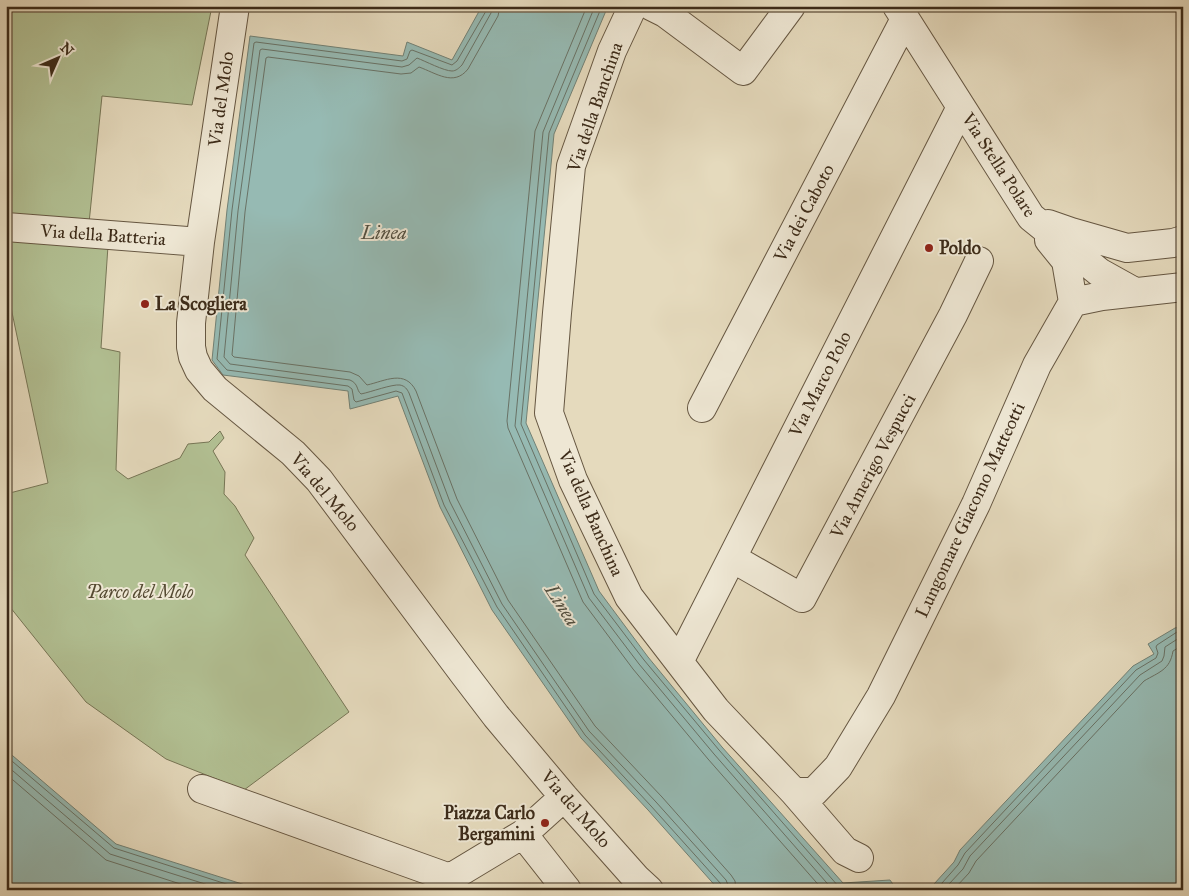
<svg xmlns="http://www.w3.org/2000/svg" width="1189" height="896" font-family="'IM FELL Great Primer',serif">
	<rect width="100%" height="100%" fill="#e5dabd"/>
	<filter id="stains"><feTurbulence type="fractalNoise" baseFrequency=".004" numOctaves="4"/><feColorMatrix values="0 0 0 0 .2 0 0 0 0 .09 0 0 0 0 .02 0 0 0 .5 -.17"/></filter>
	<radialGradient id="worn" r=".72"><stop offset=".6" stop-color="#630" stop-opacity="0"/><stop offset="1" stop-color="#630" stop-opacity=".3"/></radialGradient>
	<path fill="#b2c093" stroke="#777656" d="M27 6H212L192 105 102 96 89 223 6 216V17L11 11Z
		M6 239 108 246 101 348 120 352 116 470 128 479 180 458 188 444 209 442 220 431 224 438 213 451 225 472 224 494 235 506 254 538 245 555 349 712 244 790 166 759 86 702 6 602V494L48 483 6 284Z"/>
	<path fill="#96bab3" stroke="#728175" d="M482 6H608L554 134 526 423 599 591 648 657 722 747 843 883 890 880 897 890H719L648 810 581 738 492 610 440 507 398 396 350 409 348 391 223 375 212 360 227 210 250 36 403 56 407 42 452 60Z
		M1183 626V890H939L934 884 954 862 960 850 1133 666 1154 654 1148 644 1175 628Z
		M6 750 116 844 261 890H6Z"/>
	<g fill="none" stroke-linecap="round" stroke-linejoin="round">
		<path stroke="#697266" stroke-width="1" d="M486 6V11L457 61 452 65 412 50 410 51 407 59 402 61 256 42 254 43 232 210 217 359 227 370 348 386 352 389 354 400 356 402 396 391 402 393 444 505 497 607 585 735 651 806 721 884 723 890
			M493 6 491 13 462 65C459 68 456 71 452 71 444 71 425 61 417 58L409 65 402 67 262 49 260 50 238 211 224 357 230 364 350 380C359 384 356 390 361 394 371 392 392 384 400 385 405 386 407 389 409 393L450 502 502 604 589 731 656 802 726 880 728 885 729 890
			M500 6 498 16 468 69C454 87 436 73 419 67L411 73 401 74 268 57 266 58 245 212 232 355 234 357 350 372 359 376 367 385C385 381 405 369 416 391L457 499 508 600 595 726 662 797 731 875 735 881 736 890
			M587 6 535 131 507 421 508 428 583 602 633 669 708 759 823 890
			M595 6 543 132 515 426 589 598 639 664 714 754 833 890
			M602 6 549 133 521 424 594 594 644 660 719 750 839 887 843 889 886 885 891 890
			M6 756 114 848 245 890
			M6 765 110 854 224 890
			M6 774 106 860 199 890
			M942 890V883L958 865 965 853 1136 670 1156 658 1158 653 1156 647 1157 645 1177 632 1183 631
			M948 890 949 884 963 869 970 856 1140 675 1162 661 1164 656 1165 647 1179 638 1183 637
			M956 890V887L969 873 976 861 1144 681C1159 672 1170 670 1173 651L1183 645"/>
		<defs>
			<path id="minor" d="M235 6 200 242 191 323V347L193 357 199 370 215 389 293 453 319 480 464 674 496 716 564 797 636 878 649 890
				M633 6 612 51 571 166 557 313 549 413 573 480 629 597 716 710 794 792 845 851 859 858
				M651 6 665 13 743 71 791 6
				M897 6 1031 217 1099 272 1135 292
				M1048 224 1071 232 1127 248 1173 243 1183 240
				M6 227 200 242
				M1049 240 1066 261 1073 302
				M702 408 905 19
				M732 558 802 598 953 315 979 261
				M679 662 961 107
				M202 789 450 878 523 834
				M794 792H814L838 767 881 696 976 504 1037 365 1073 302 1102 296 1183 287
				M564 797 523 834 567 890"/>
		</defs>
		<use href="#minor" stroke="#665742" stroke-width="30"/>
		<use href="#minor" stroke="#eee7d4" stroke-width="28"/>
	</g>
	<g fill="#8f2418" stroke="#eee7d4" stroke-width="2">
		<circle cx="929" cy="248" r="5"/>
		<circle cx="145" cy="304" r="5"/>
		<circle cx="545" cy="823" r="5"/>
	</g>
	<g text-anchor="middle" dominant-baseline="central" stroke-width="4" stroke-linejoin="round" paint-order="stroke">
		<g font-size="18" fill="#3c2b19" stroke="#eee7d4">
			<text transform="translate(221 99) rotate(-82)">Via del Molo</text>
			<text transform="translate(595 107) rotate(-71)">Via della Banchina</text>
			<text transform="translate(999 165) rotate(57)">Via Stella Polare</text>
			<text transform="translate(804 213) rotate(-62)">Via dei Caboto</text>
			<text transform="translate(103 235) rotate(4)">Via della Batteria</text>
			<text transform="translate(820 384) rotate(-63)">Via Marco Polo</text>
			<text transform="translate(873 466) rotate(-62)">Via Amerigo Vespucci</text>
			<text transform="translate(325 492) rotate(50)">Via del Molo</text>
			<text transform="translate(970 510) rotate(-65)">Lungomare Giacomo Matteotti</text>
			<text transform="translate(591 513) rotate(66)">Via della Banchina</text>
			<text transform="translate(576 809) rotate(49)">Via del Molo</text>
		</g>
		<g font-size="18" font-weight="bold" fill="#3c2b19" stroke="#eee7d4" text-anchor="start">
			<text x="939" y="248">Poldo</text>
			<text x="155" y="304">La Scogliera</text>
			<text x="535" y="813" text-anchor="end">Piazza Carlo<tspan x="535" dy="21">Bergamini</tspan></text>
		</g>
		<g font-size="18" font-style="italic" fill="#544931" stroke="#eee7d4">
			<text x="140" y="592">Parco del Molo</text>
		</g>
		<g font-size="19" font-style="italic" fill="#524f40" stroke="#eee7d4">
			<text x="384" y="232">Linea</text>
			<text transform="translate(562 605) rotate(57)">Linea</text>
		</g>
	</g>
	<rect width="1189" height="896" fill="none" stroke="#e5dabd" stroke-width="25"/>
	<rect x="8" y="8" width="1174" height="881" fill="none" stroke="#3c2b19" stroke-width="2.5"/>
	<rect x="12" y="12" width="1164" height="871" fill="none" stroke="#3c2b19"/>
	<g transform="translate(58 58) rotate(45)" stroke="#eee7d4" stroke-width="4" paint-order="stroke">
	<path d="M0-4L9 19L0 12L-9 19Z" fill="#3c2b19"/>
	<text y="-8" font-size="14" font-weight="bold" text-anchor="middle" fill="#3c2b19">N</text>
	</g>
	<rect width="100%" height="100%" filter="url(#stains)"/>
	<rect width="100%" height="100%" fill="url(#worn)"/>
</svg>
